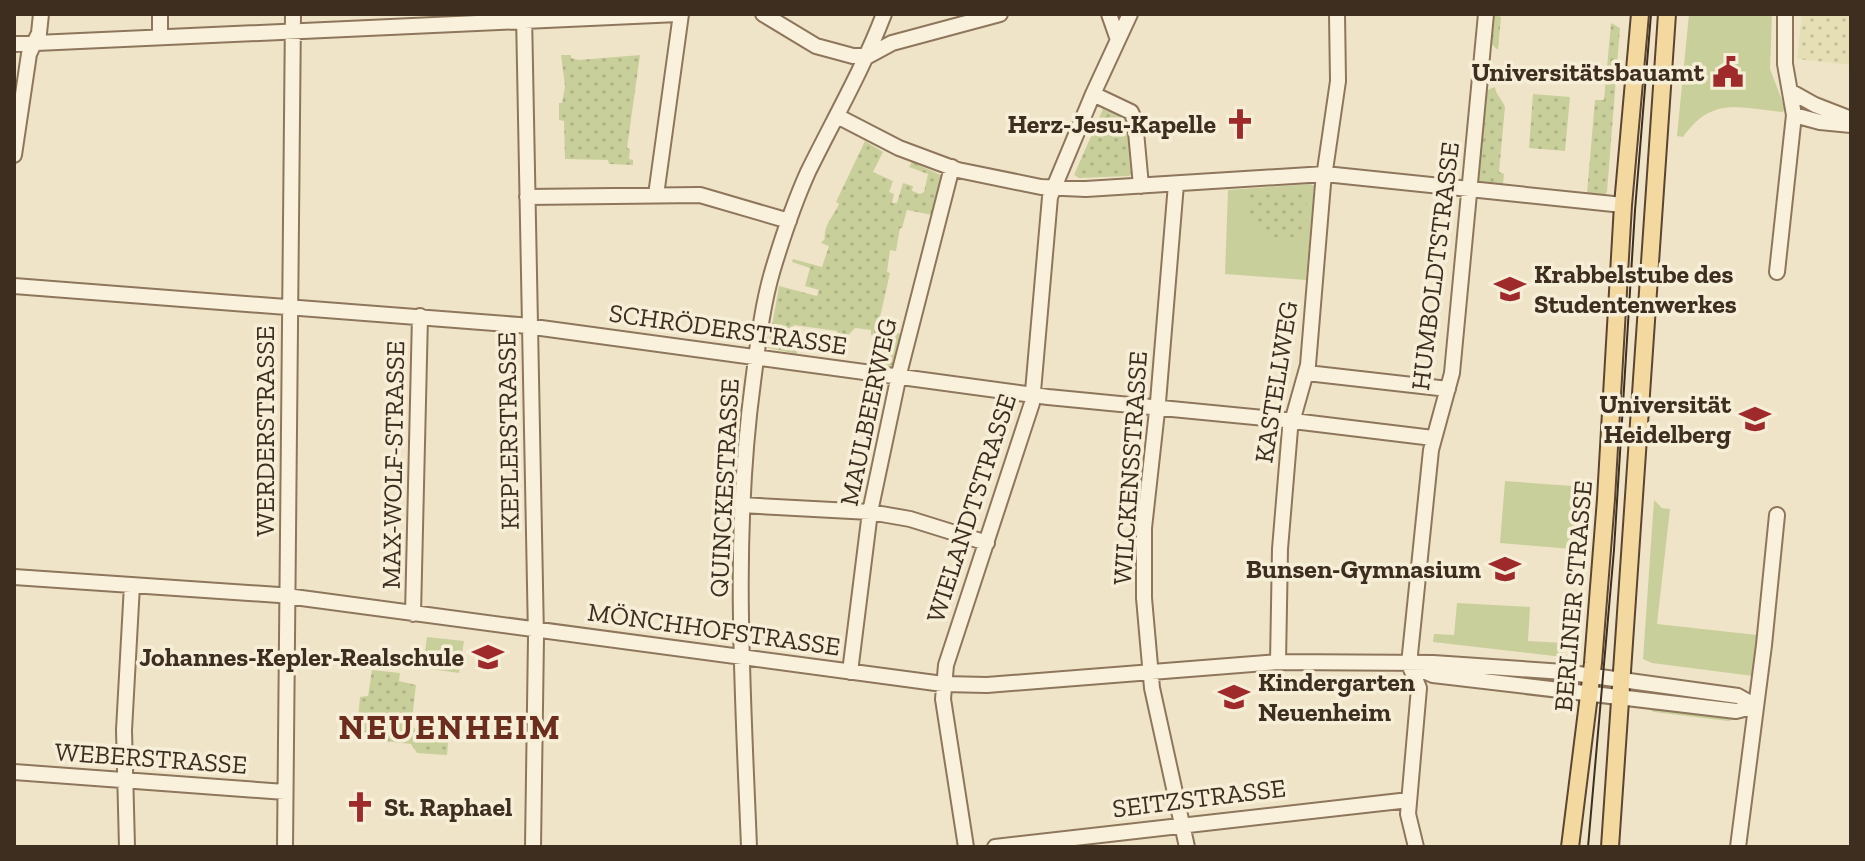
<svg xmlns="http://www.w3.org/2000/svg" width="1865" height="861" font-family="'Zilla Slab',serif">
	<defs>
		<pattern id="farmland-dots" width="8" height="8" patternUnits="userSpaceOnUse" patternTransform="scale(2)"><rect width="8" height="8" fill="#e6deb5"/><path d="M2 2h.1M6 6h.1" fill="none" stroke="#c6bf9b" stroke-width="1.8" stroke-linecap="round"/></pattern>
		<pattern id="park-dots" width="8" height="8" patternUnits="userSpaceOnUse" patternTransform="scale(2)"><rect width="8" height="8" fill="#c9cf9b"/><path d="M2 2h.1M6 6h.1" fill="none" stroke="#aeb285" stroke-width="1.8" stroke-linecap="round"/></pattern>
	</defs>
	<rect width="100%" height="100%" fill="#f0e4c8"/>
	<path fill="url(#farmland-dots)" d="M1802 14H1851V65L1797 59Z"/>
	<path fill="#c9cf9b" d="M1689 14H1772L1770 69 1785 108 1783 112C1738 108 1712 96 1683 137L1677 136Z
		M1311 184 1314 186 1306 280 1225 274 1228 190Z
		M1505 481 1586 487 1582 550 1500 543Z
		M1654 500 1662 508 1670 509 1657 624 1757 635 1753 676 1652 663 1643 659Z
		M1457 603 1530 607 1528 641 1564 643 1563 657 1433 642 1434 634 1454 635Z
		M427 637 464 641 459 673 423 668Z
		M1643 706 1729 716 1738 719 1728 721 1654 712Z"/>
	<path fill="url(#park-dots)" d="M1493 14 1501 17 1498 50 1490 43Z
		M1611 23 1620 28 1607 192 1604 195 1587 193 1595 100H1604Z
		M561 55H571V58L579 60 640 55 627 148 630 149 629 159 633 160V165L609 164 608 160 565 159 564 121 559 120V103H562L565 86Z
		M1495 87C1496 95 1502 99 1505 107L1499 172 1504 174 1503 184 1481 183 1478 180 1485 91Z
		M1533 94 1570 97 1565 151 1529 148Z
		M1103 109 1127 120 1134 173 1129 176 1079 178 1074 175Z
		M865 141 883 152 873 172 893 181 889 192 894 194 892 203H897L903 183 913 186 912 191 920 194 924 192 928 174 909 167 912 162 943 176 932 215 907 210 902 228H900L896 251 890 250 887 272 890 273 880 317 892 321 890 330 903 335 894 366 877 365 879 337 871 335V330L855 328 846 338 836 336 837 331 794 325 793 329 778 327 776 343 792 345 793 340 799 342 797 354 768 348 779 286 817 296 819 290 805 286 810 268 792 262 793 259 822 267 829 246 821 243C828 235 823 243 825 233 826 223 835 213 839 204L836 202Z
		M1307 191 1306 237H1262V222H1249L1250 193Z
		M372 670 400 673 399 681 416 685 411 728 449 732 447 755 417 753 411 744 356 738 360 697 368 696Z"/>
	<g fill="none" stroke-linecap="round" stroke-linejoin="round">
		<defs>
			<path id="minor" d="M160 14V36
				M524 14 536 637 533 847
				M763 14 816 46 853 56H868L892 43 1000 14
				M1109 14 1117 37
				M14 44 678 14
				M1790 91 1815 105 1851 119
				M1093 94 1131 112 1135 121 1141 186
				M1794 115 1820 122 1851 125
				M837 116 899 148 958 170 1041 187 1086 189 1325 174 1623 205
				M14 155 29 54 39 33 41 14
				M1176 184 1158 402 1144 528V598L1152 688 1187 847
				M656 195 681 14
				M527 197 700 195 789 221
				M1777 272 1794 115 1785 64V14
				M14 286 519 325 1048 397 1285 420 1433 438
				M1307 373 1448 389
				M741 505 870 512 910 519 987 543
				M14 577 279 595 943 684 987 685 1278 662 1433 663 1564 672 1738 696 1756 706
				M413 614 420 316
				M1278 662 1280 549 1290 429 1308 365 1323 184 1338 81 1337 14
				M1409 664 1431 450 1452 373 1486 14
				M1409 664 1419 688 1408 814 1416 847
				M1413 666 1433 675 1736 711 1756 706
				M850 672 870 512 900 370 952 167
				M14 772 285 792
				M127 847 124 730 132 585
				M285 847 293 14
				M749 847C743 692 732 536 753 382 758 344 762 306 773 269 783 236 794 203 808 172 834 119 863 69 884 14
				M966 847 943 699 946 665 1032 403 1050 197 1093 94 1130 14
				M995 847 1409 800
				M1738 847 1764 645 1777 515"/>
			<path id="major" d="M1570 847 1593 663 1606 499 1623 205 1640 14
				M1610 847 1667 14"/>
		</defs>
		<use href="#minor" stroke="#8d765c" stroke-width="18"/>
		<use href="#major" stroke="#5b4430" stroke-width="20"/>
		<use href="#minor" stroke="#faf1dc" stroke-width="14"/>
		<use href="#major" stroke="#f3d9a0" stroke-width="16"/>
		<path stroke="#3d2e20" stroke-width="2" d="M1588 847 1614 550 1635 210 1651 14"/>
	</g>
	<defs>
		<symbol id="civic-bare" viewBox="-9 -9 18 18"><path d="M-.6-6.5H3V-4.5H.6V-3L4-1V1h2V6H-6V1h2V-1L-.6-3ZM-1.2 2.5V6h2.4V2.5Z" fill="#9e2a2b" stroke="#f7eed8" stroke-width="2.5" paint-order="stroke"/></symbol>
		<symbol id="church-bare" viewBox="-9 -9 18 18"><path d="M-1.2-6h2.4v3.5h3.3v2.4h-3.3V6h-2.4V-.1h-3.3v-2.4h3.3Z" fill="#9e2a2b" stroke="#f7eed8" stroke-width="2.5" paint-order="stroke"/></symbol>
		<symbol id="school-bare" viewBox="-9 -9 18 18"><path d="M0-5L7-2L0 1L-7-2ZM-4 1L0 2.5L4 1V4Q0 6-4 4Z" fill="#9e2a2b" stroke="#f7eed8" stroke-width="2.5" paint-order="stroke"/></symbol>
		<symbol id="university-bare" viewBox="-9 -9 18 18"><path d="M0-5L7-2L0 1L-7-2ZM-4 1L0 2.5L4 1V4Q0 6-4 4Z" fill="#9e2a2b" stroke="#f7eed8" stroke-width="2.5" paint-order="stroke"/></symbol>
	</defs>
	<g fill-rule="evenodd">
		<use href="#civic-bare" x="1706" y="50" width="44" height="44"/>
		<use href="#church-bare" x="1218" y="102" width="44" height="44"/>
		<use href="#school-bare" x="1488" y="267" width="44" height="44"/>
		<use href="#university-bare" x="1733" y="397" width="44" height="44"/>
		<use href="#school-bare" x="1483" y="547" width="44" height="44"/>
		<use href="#school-bare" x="466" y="635" width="44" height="44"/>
		<use href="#school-bare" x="1212" y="675" width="44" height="44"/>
		<use href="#church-bare" x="338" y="785" width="44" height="44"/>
	</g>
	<g text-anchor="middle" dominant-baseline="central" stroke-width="7" stroke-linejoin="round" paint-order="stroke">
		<g font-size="26" font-weight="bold" fill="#3d2e20" stroke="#f7eed8" text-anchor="end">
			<text x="1704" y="72">Universitätsbauamt</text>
			<text x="1216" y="124">Herz-Jesu-Kapelle</text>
			<text x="1534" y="274" text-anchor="start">Krabbelstube des<tspan x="1534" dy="30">Studentenwerkes</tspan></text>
			<text x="1731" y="404">Universität<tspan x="1731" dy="30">Heidelberg</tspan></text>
			<text x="1481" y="569">Bunsen-Gymnasium</text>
			<text x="464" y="657">Johannes-Kepler-Realschule</text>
			<text x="1258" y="682" text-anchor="start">Kindergarten<tspan x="1258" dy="30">Neuenheim</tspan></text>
			<text x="384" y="807" text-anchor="start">St. Raphael</text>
		</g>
		<g font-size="26" fill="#3d2e20" stroke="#f7eed8">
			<text transform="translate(1435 266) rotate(-83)">HUMBOLDTSTRASSE</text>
			<text transform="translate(728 329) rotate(8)">SCHRÖDERSTRASSE</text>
			<text transform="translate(1276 382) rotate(-81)">KASTELLWEG</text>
			<text transform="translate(868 412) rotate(-78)">MAULBEERWEG</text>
			<text transform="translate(265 431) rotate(-90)">WERDERSTRASSE</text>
			<text transform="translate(508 431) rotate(-91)">KEPLERSTRASSE</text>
			<text transform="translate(393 465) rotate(-89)">MAX-WOLF-STRASSE</text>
			<text transform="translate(1130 468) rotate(-86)">WILCKENSSTRASSE</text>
			<text transform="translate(724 488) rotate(-87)">QUINCKESTRASSE</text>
			<text transform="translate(971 508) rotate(-72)">WIELANDTSTRASSE</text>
			<text transform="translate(1573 596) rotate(-85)">BERLINER STRASSE</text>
			<text transform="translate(714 629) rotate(8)">MÖNCHHOFSTRASSE</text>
			<text transform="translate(151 758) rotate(4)">WEBERSTRASSE</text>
			<text transform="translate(1199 798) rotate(-7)">SEITZSTRASSE</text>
		</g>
		<g font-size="34" font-weight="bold" letter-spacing="2" fill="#6b2e1e" stroke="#f7eed8">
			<text x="450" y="727">NEUENHEIM</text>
		</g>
	</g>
	<rect width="1865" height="861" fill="none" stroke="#3d2e20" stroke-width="32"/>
</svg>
